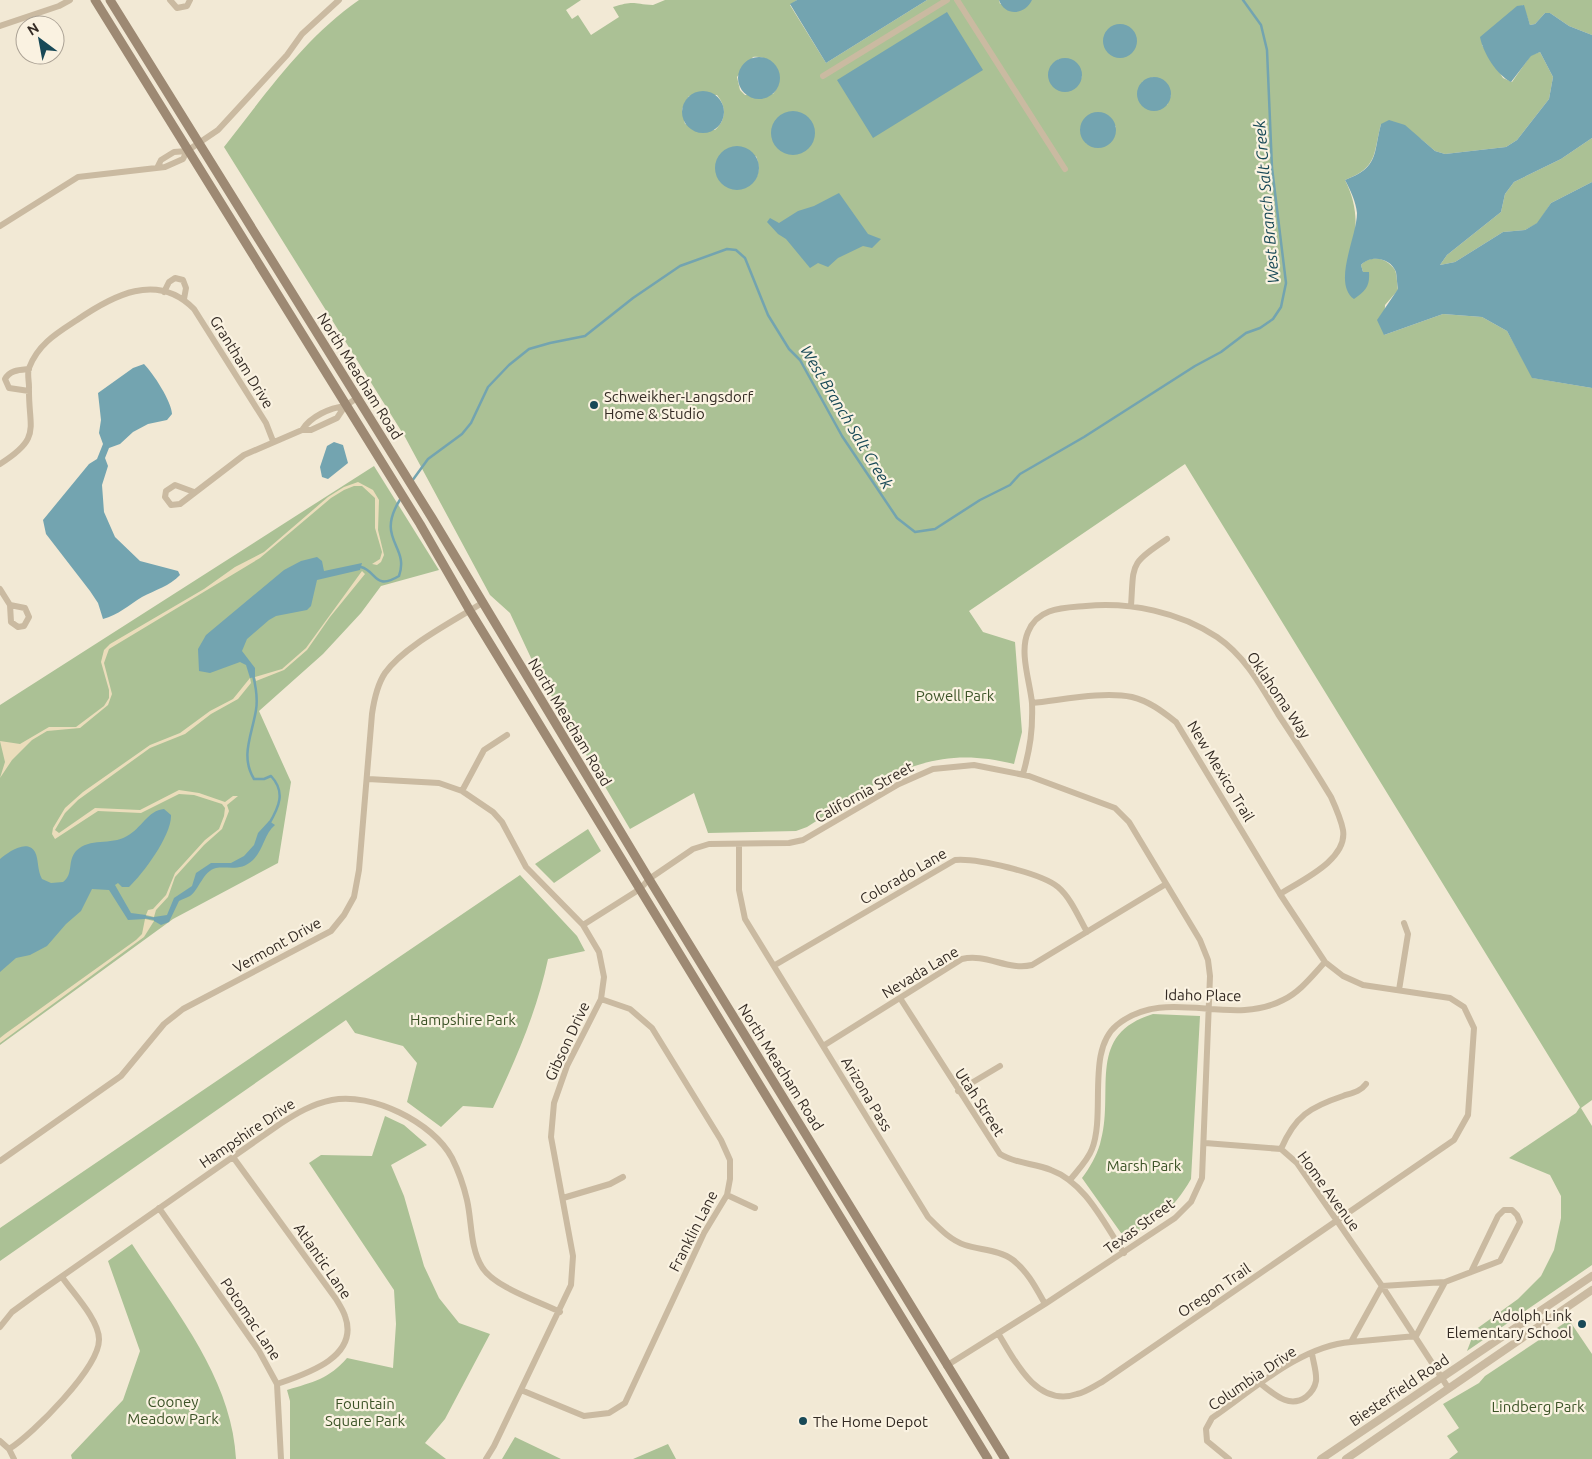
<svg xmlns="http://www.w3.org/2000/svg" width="1592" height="1459" font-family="Ubuntu,sans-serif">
	<rect width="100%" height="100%" fill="#f2e9d5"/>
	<path fill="#abc195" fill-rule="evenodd" d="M359 0H581L566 10 572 19 578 15 591 35 619 17 613 7C635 0 633 4 653 5L665 0H797L790 5 826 63 927 0H999L1000 4 1032 0H1592V35L1569 26 1550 13H1545L1535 24 1530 25 1523 5 1482 45 1503 78 1512 82 1531 55 1540 52 1553 77 1549 99 1517 140 1506 147 1445 154 1435 151 1421 139 1381 124C1373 155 1378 167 1345 180 1358 206 1359 231 1348 258L1363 272 1361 265C1371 254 1387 258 1395 270 1397 275 1397 284 1398 290L1385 305 1384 335 1443 314 1482 317 1507 331 1533 378 1592 388V1100L1581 1108 1592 1126V1265L1467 1351 1475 1330 1518 1299 1541 1276 1554 1250 1561 1218V1196L1550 1175 1509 1158 1576 1113 1580 1107 1185 464 969 611 983 632 1015 642 1022 732 1014 764C925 741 879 782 807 827L796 831 708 833 694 793 630 829 538 673 510 613 490 595 405 437 224 147C265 95 304 38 359 0ZM753 57C776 55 787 77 773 94L745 95 740 90 737 77ZM1059 59 1082 76C1079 87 1070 93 1059 90L1049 78 1051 67ZM1153 77 1164 81 1171 95 1167 105 1142 82ZM717 95C727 107 726 120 715 130L685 124 682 109 689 96ZM1094 113 1110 117 1116 127 1087 144 1081 135 1085 119ZM756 156C771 191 717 204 716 165Z
		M1592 138V182L1551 203 1538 223 1525 230 1503 232 1455 262 1440 265 1447 255 1501 212 1505 194 1514 182 1561 159Z
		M374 466 439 570 381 586 361 613 323 654 259 711 291 782 278 863 173 919 0 1045V705Z
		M588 829 601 851 554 883 535 864Z
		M520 875 577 936 585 951 548 959C537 1011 516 1059 493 1108L463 1106 441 1127 407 1102 417 1063 403 1046 355 1033 346 1020 0 1261V1228Z
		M1153 1014 1200 1016 1191 1179C1172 1212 1156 1220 1126 1240L1082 1178C1090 1167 1096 1157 1100 1144 1116 1092 1084 1035 1153 1014Z
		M385 1116 404 1125 427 1145 391 1165 404 1196 424 1266 439 1298 459 1323 490 1334 445 1419 425 1443 446 1459H290V1401L287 1390C313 1382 329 1379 347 1358L393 1368 396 1324 394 1290 309 1163 321 1155 372 1156Z
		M132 1244C174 1309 232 1378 236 1459H72L71 1455 123 1400 140 1351 108 1261Z
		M1569 1320 1592 1354V1459H1449L1458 1452 1447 1436 1459 1428 1443 1404 1479 1383 1485 1376Z
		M515 1437 561 1459H502Z
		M668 1444 676 1459H633Z"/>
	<path fill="#ebddbb" d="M358 482 373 490 379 500 378 530 384 555 381 562 377 565 372 564 380 559 382 552 375 528V498L362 486H354L344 490 331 498 260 558 109 649 104 663 112 694 108 705 80 728 47 731 32 740 12 760 0 778 5 762 0 741 20 744 49 727H76L104 706 109 698V690L101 662 104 650 110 644 204 589 235 567 264 552 328 497 344 487Z
		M362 571 365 574 330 617 307 650 284 670 256 681 255 677 282 669 306 648Z
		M250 678 251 683 238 699 211 714 185 734 150 748 78 800 65 813 55 830 59 833 95 808 140 810 179 790 199 793 225 802 233 796H238L227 805 229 811 222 829 204 845 175 877 168 897 156 910 154 917 146 915 148 910 153 909 166 895 175 873 205 840 219 829 224 816 225 808 222 804 194 795 179 794 141 813 98 811 55 839 52 834 53 828 65 808 83 792 150 745 180 733 210 711 233 699Z
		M145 919 154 921 144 937 0 1043V1038L5 1034 136 940 142 934Z"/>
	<path fill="#73a4b0" d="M797 0H927L826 63 790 4Z
		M999 0H1032C1025 15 1005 17 999 0Z
		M1524 5 1530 25 1535 24 1545 13H1550L1569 26 1592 35V138L1561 159 1514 182 1505 194 1501 212 1447 255 1440 265 1455 262 1503 232 1525 230 1537 223 1551 203 1592 182V388L1532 378 1507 331 1482 317 1443 314 1384 335 1377 320 1398 289C1397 284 1397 278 1396 272 1391 258 1371 254 1361 265L1363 272H1369C1370 286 1366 291 1354 299 1332 283 1357 237 1357 213 1356 202 1350 189 1345 180 1379 167 1373 155 1381 124L1389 120 1405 125 1435 151 1445 154 1506 147 1517 140 1549 99 1553 77 1540 52 1531 56 1511 82C1497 75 1483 53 1480 37L1517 6Z
		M947 12 983 70 873 138 837 80Z
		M1103 41a17 17 0 1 1 34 0a17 17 0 1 1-34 0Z
		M738 78a21 21 0 1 1 42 0a21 21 0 1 1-42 0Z
		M1048 75a17 17 0 1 1 34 0a17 17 0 1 1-34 0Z
		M1137 94a17 17 0 1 1 34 0a17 17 0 1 1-34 0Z
		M682 112a21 21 0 1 1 42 0a21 21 0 1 1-42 0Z
		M771 133a22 22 0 1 1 44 0a22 22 0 1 1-44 0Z
		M1080 130a18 18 0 1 1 36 0a18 18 0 1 1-36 0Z
		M715 168a22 22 0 1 1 44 0a22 22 0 1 1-44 0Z
		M839 193 868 234 881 239 872 248 863 246 838 258 828 267 818 263 810 268 786 239 778 234 767 222 770 218 779 223 798 211 814 206Z
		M144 364C153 373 172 402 172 414L167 420 148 424 133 432 120 444 109 448 105 458 108 466 102 485 104 512 115 537 140 561 178 571 180 575C170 586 155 590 142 597 129 605 118 615 103 619L98 603 90 591 46 534 43 520 89 464 97 459 103 444 99 433 101 420 98 393 133 368Z
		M334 442 343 445 348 463 328 479 322 477 320 467 327 446Z
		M317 557 322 561 324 571 362 563 360 570 317 580 311 606 307 610 276 616 269 620 247 639 242 651 255 668V677L250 678 246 665 240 662 210 673 199 671 198 649 206 635 284 570 301 561Z
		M164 809 171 815C172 835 143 874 129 887H122L118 883 115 885 131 913 146 915 145 919 128 920 109 890 92 889 81 911 66 924 47 946 30 955 16 958 0 972V859C7 853 27 838 35 852 39 860 37 870 42 879L51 883 63 882C74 874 67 861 76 851 90 837 110 846 127 836 141 829 148 810 164 809Z
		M269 821 275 825C264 834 264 849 253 860 240 872 229 866 216 868 203 871 199 890 190 896 187 898 182 899 179 901L169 922 161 925 154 921V917L167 915 174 898 192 886 196 873 211 863H231L244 856 254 845 258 833Z"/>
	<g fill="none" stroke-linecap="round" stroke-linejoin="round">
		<path stroke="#73a4b0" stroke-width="2.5" d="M412 481 428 459 462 434 471 423 488 387 509 365 529 349 550 343 585 336 633 298 680 266 727 249 736 250 745 258 768 315 789 349 800 360 842 436 897 518 915 532 935 529 980 500 1010 485 1020 474 1084 437 1195 366 1221 352 1246 333 1260 328 1273 319 1281 307 1286 283 1272 168 1267 50 1261 25 1243 0
			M361 567C377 571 374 591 399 576 410 545 374 540 401 498
			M253 675C256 687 258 698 256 710 252 735 240 756 254 779H264L271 776C286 792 279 807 269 824
			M144 917 156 919"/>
		<path stroke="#cabaa1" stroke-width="6" d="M170 0 177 8 187 6 190 0
			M957 0 1065 169
			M0 26 59 6 70 0
			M37 55 39 60
			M823 76 947 0
			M158 166 161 160 174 152 187 151 218 130 287 55 302 34 339 0
			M0 226 78 177 165 167 183 159 187 151
			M164 292 169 282 175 278 183 280 186 288 184 299
			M29 391 9 388 5 379C10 370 19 370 29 369
			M345 406C330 408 311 416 302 430H311L337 418 345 406 357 398
			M0 464C43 437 28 429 29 387 29 381 27 373 29 368 38 344 57 333 77 320 112 296 157 271 194 309L266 423 273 441
			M194 492 175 485 166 491 165 497 171 505 180 504 244 455 302 430
			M0 589 10 605 11 622 18 627 24 626 29 617 25 608 10 605
			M1131 606C1134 562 1129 565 1167 539
			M1023 774C1030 749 1033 730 1032 703 1030 682 1019 652 1028 632 1038 607 1064 608 1086 606 1131 602 1179 612 1217 637 1245 656 1261 686 1278 714 1296 741 1314 769 1331 797 1336 808 1341 819 1343 830 1348 860 1300 881 1280 894
			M368 779 439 783 462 791 493 812 502 822 526 867 583 925 599 952 604 977 601 999 567 1066 554 1103 551 1137 573 1256 571 1285 494 1446 486 1459
			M462 791 484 750 507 735
			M739 844V890L745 919 928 1217C939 1228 950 1240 965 1245 980 1250 1000 1250 1013 1260 1028 1272 1036 1288 1045 1304
			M583 925 640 889 649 879 693 849 709 844 789 843 803 840 899 784 933 769 974 765 1029 776 1115 808 1129 822 1200 940 1208 960 1210 976 1202 1178 1191 1202 1175 1218 1045 1304 946 1366
			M775 965 955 860C977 858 1041 873 1058 887 1071 898 1079 918 1087 932
			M1399 990 1408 934 1404 923
			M900 998 1000 1154C1016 1164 1034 1163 1051 1170 1086 1183 1104 1224 1124 1253
			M823 1046 962 959C986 953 1008 971 1032 965L1166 884
			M958 1091 1000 1066
			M1205 1143 1281 1149 1297 1163 1382 1286 1449 1389
			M1281 1149C1295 1116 1310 1107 1343 1096 1352 1093 1360 1092 1366 1084
			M233 1157 336 1299C339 1304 343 1310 345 1316 360 1357 306 1374 277 1384
			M0 1161 121 1076 164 1024 183 1009 331 931 344 915 354 897 359 870 372 714C374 700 377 685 385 673 404 646 454 621 482 603
			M1070 1180C1077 1171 1088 1160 1092 1149 1106 1113 1086 1050 1117 1025 1166 985 1230 1028 1283 1000 1300 992 1312 976 1325 962
			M727 1195 755 1208
			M563 1198 610 1184 623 1177
			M159 1208 259 1351 277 1384 281 1459
			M1445 1282 1500 1261 1520 1222 1517 1215 1512 1210H1504L1498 1216 1471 1272
			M1382 1286 1445 1282 1416 1336
			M0 1327 12 1312 38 1293 280 1124C297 1113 312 1104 332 1100 371 1092 433 1122 452 1158 458 1170 464 1187 467 1200 472 1222 470 1248 482 1267 494 1287 538 1301 560 1312
			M998 1333C1014 1360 1037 1408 1077 1394 1086 1392 1094 1386 1102 1382L1454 1140 1468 1115 1474 1028 1464 1007 1450 998 1363 985 1343 976 1325 962 1280 894 1176 722C1163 712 1149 701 1132 697 1103 691 1062 700 1032 703
			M1351 1342 1416 1336
			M1261 1384C1274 1394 1289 1409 1306 1397 1311 1393 1315 1387 1316 1381 1317 1372 1313 1362 1312 1353
			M521 1390 584 1416 609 1413 625 1403 704 1233 727 1195 730 1179V1160L721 1140 652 1028 630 1009 601 999
			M0 1441 9 1449 14 1459
			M9 1449C33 1434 100 1367 99 1339 99 1320 73 1293 62 1277
			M1229 1459 1207 1441 1206 1429 1212 1418C1253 1390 1300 1346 1351 1342L1382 1286"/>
		<path stroke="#cabaa1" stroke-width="8" d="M1321 1459 1592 1276
			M1346 1459 1592 1290"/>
		<path stroke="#9d8973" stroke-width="9" d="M95 0 420 524 470 611 988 1459
			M110 0 432 518 649 879 1005 1459"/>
	</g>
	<g fill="#184957" stroke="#faf2e1" stroke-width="2">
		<circle cx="594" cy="405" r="5"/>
		<circle cx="1582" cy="1324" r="5"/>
		<circle cx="803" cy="1421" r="5"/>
	</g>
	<g text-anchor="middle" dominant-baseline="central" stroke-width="4.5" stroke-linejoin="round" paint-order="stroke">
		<g font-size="15" fill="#342b24" stroke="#faf2e1">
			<text transform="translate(242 362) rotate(58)">Grantham Drive</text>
			<text transform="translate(360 376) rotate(58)">North Meacham Road</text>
			<text transform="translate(1279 695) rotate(56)">Oklahoma Way</text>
			<text transform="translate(570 722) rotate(59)">North Meacham Road</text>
			<text transform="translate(1221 771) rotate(59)">New Mexico Trail</text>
			<text transform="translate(864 792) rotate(-29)">California Street</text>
			<text transform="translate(903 876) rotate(-30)">Colorado Lane</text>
			<text transform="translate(277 945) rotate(-29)">Vermont Drive</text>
			<text transform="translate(920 972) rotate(-31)">Nevada Lane</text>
			<text transform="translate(1203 995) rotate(1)">Idaho Place</text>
			<text transform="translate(567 1041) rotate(-65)">Gibson Drive</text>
			<text transform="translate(781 1067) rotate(58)">North Meacham Road</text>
			<text transform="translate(867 1094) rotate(59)">Arizona Pass</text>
			<text transform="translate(980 1102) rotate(57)">Utah Street</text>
			<text transform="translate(247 1133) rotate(-34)">Hampshire Drive</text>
			<text transform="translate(1329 1191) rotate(54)">Home Avenue</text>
			<text transform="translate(1139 1226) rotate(-36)">Texas Street</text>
			<text transform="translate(693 1231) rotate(-63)">Franklin Lane</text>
			<text transform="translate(323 1261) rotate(55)">Atlantic Lane</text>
			<text transform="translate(1214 1290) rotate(-34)">Oregon Trail</text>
			<text transform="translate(251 1319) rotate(56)">Potomac Lane</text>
			<text transform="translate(1252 1378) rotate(-34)">Columbia Drive</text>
			<text transform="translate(1399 1390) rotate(-34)">Biesterfield Road</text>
		</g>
		<g font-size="15" fill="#342b24" stroke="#faf2e1" text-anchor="start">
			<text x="604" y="396">Schweikher-Langsdorf<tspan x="604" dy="17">Home &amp; Studio</tspan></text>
			<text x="1572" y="1315" text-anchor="end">Adolph Link<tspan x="1572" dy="17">Elementary School</tspan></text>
			<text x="813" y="1421">The Home Depot</text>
		</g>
		<g font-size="15" fill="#3c5327" stroke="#faf2e1">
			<text x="955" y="695">Powell Park</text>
			<text x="463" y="1019">Hampshire Park</text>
			<text x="1144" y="1165">Marsh Park</text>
			<text x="173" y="1401">Cooney<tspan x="173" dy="17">Meadow Park</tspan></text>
			<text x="365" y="1403">Fountain<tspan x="365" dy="17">Square Park</tspan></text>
			<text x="1538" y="1406">Lindberg Park</text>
		</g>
		<g font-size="16" font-style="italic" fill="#184957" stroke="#faf2e1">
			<text transform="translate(1266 202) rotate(-95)">West Branch Salt Creek</text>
			<text transform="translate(847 417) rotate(59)">West Branch Salt Creek</text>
		</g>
	</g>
	<g transform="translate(40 40) rotate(328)"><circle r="24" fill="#faf2e1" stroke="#aba295"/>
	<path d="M0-4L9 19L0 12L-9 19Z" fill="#184957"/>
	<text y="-8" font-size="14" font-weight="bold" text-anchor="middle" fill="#342b24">N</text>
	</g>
</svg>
